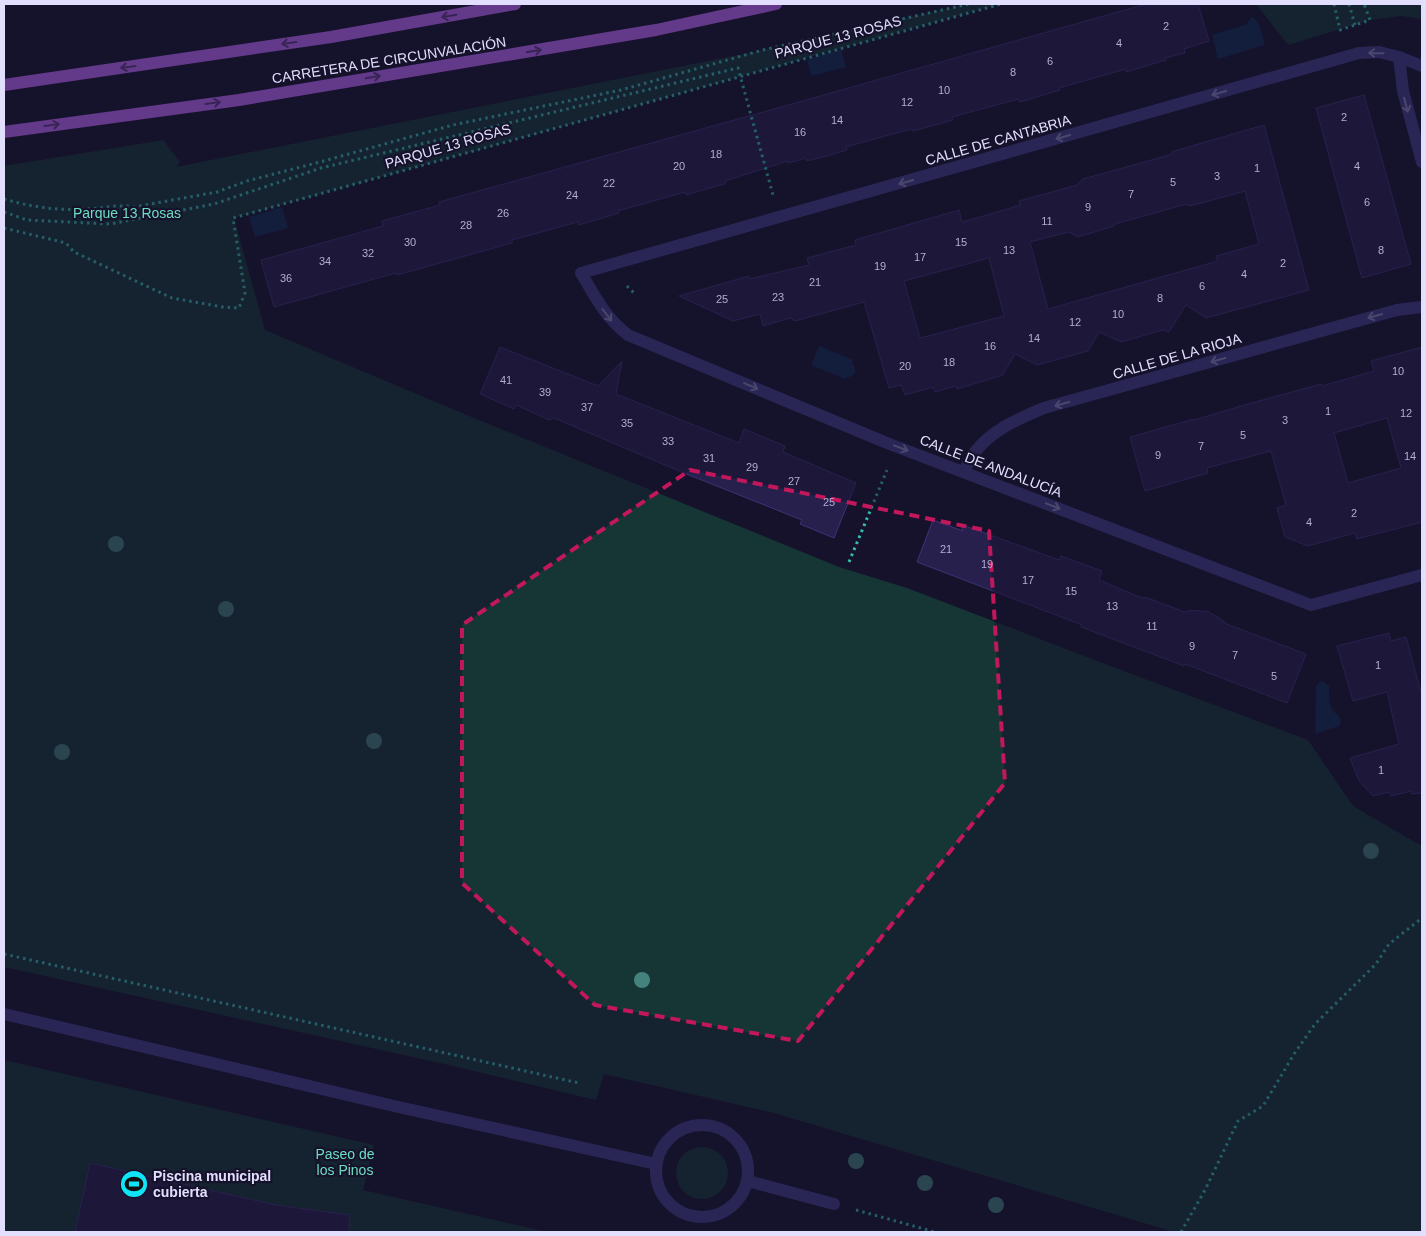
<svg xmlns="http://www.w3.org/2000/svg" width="1426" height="1236" font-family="Arial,sans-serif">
	<rect width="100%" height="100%" fill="#16122c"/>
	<path fill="#153634" d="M969 4H1000L234 218 265 330 457 411 839 567 907 588 1113 667 1308 740 1353 806 1422 846V1232H1174L774 1113 604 1074 596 1100 440 1063 4 967V166L163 140 180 162 176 167 763 50Z
		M1256 4H1422V19L1401 16 1370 20 1288 45Z
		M4 1060 374 1145 363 1190 547 1232H4Z
		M676 1173a26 26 0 1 1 52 0a26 26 0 1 1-52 0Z"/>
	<path fill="#112a51" d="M1252 17C1261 21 1262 36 1265 45L1218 59 1212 35 1248 24V21Z
		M841 49 846 67 811 76 807 59Z
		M282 207 288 228 255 237 249 217Z
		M819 346 853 360 852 363 855 368V373L850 377H847L846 379 811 365Z
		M1323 681 1329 686C1330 692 1328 701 1331 707 1333 713 1339 714 1341 720L1339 726 1315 734 1316 687 1319 682Z"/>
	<path fill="#271f4c" stroke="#3e3277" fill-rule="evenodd" d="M1146 4H1198L1209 41 1184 49 1185 53 1165 58 1166 60 1126 72V69L1059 88 1060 90 1020 102 1019 99 952 117 953 120 913 131 912 129 885 136 846 147 847 150 827 156 807 161 806 158 788 163V161L725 181V184L706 189 686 195 685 192 618 211 619 213 579 225 578 222 512 240V243L397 275 396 273 274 307 261 260 383 226 382 221 440 205 439 202 774 109Z
		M1364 95 1411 264 1362 278 1316 108Z
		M1264 125 1309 290 1206 318 1186 305 1169 332 1163 330 1121 342 1099 332 1088 351 1037 365 1015 354 1003 375 957 389 956 386 935 392 933 387 905 395 901 385 889 388 864 302 795 321 790 318 763 326 760 314 733 321 679 296 749 276V279L809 265 807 258 856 245 855 240 959 210 962 222 994 213 1020 205 1019 201 1077 185 1083 179 1173 154 1171 152ZM1245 191 1259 244 1216 256 1218 261 1048 309 1030 242 1069 232 1078 237 1114 226 1115 224 1187 204 1189 206 1202 203ZM989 258 1004 316 920 338 904 281Z
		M500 347 598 386 622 361 616 394 739 443 744 429 785 446 783 452 856 483 834 538 800 524 802 520 679 471 554 418 549 420 516 405 514 409 480 394Z
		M1422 347V522L1357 539 1355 533 1308 546 1285 537 1277 508 1286 505 1271 451 1207 468 1208 473 1145 491 1130 437 1194 419V420L1248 404 1321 384 1322 386 1374 371 1371 361ZM1387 418 1401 468 1348 483 1334 433Z
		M933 520 963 531 960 524 1059 560 1061 556 1102 571 1099 580 1142 598 1145 597 1185 612 1191 610 1209 612 1224 621V623L1306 654 1287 703 1185 664 1184 666 1081 627 1082 625 917 562Z
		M1389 633 1391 641 1406 637 1422 696V793L1412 794 1411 791 1391 796 1389 792 1373 796 1359 781 1350 758 1399 744 1387 692 1353 701 1337 646Z
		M90 1163 276 1205 350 1215 349 1232H75Z"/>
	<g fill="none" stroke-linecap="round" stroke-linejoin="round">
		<path stroke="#35bbb1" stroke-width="3" stroke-dasharray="2.5 4" stroke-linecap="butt" d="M1334 4 1340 30 1370 20 1364 4
			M1349 4 1355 25
			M4 199C31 207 59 211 88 209 103 208 118 204 134 207L217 192 247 181 320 162 453 125 621 90 763 50 969 4
			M4 212 27 220 110 224 214 204 321 168 738 68 773 195
			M4 228 66 243 74 252 172 298 223 307 239 308 245 293 233 218 1001 4
			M627 286 634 293
			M849 562 887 470
			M4 954 579 1083
			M856 1210 935 1232
			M1181 1232 1205 1190 1238 1121 1263 1106 1294 1054 1315 1024 1376 964 1389 944 1422 918"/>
		<path stroke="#413f89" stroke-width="12" d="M1399 57 1403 91 1422 162
			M1422 66 1399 57 1379 52 1359 53 581 273C596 298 605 317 628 335L887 443 1311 605 1422 575
			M964 472C967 465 970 458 975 452 993 429 1018 419 1044 408L1397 310 1422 307
			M4 1014 394 1106 656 1164
			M656 1171a46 46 0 1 1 92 0a46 46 0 1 1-92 0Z
			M748 1181 834 1204"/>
		<path stroke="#c169fb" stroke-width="12" d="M4 85 331 37 515 4
			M4 132 239 100 656 30 776 4"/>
	</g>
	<g fill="#44827d">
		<circle cx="116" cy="544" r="8"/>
		<circle cx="226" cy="609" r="8"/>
		<circle cx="374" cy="741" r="8"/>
		<circle cx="62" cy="752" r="8"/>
		<circle cx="1371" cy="851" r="8"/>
		<circle cx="642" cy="980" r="8"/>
		<circle cx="856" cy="1161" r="8"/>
		<circle cx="925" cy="1183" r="8"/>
		<circle cx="996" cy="1205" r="8"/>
	</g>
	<defs><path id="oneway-shaft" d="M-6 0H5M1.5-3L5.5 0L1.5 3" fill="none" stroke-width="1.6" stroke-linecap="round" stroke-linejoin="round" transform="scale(1.25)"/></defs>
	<g stroke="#633989">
		<use href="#oneway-shaft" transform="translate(449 16) rotate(170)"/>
		<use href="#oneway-shaft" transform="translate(289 43) rotate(172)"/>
		<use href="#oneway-shaft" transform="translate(534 51) rotate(-9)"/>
		<use href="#oneway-shaft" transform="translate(128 67) rotate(172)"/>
		<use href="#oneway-shaft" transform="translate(373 77) rotate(-9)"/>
		<use href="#oneway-shaft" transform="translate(213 103) rotate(-8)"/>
		<use href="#oneway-shaft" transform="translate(52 125) rotate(-8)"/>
	</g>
	<g stroke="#8987be">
		<use href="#oneway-shaft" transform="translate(1376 53) rotate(-179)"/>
		<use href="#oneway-shaft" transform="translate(1219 93) rotate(164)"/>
		<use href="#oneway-shaft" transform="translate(1406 105) rotate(75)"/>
		<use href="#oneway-shaft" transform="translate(1063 137) rotate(164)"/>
		<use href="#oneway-shaft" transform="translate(906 182) rotate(164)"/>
		<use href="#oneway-shaft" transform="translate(607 315) rotate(53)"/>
		<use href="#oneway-shaft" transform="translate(1375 316) rotate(164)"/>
		<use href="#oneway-shaft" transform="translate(1218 360) rotate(164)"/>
		<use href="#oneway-shaft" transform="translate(751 386) rotate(23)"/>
		<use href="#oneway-shaft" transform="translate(1062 404) rotate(165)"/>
		<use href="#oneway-shaft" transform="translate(901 448) rotate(21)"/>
		<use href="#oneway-shaft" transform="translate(1053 506) rotate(21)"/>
	</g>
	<path d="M0 0H1426V1236H0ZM690 470 989 531 1005 783 798 1041 595 1005 462 883V625Z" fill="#16122c" fill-opacity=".55" fill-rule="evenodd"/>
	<path fill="none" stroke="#c2185b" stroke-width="4" stroke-dasharray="10 6" stroke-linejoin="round" d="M690 470 989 531 1005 783 798 1041 595 1005 462 883V625Z"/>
	<defs>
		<symbol id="stadium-disc" viewBox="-11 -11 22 22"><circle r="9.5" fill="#10e5f8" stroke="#16122c"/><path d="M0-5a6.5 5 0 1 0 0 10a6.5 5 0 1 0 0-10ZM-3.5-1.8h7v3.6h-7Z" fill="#111"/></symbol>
	</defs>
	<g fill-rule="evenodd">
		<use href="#stadium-disc" x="118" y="1168" width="32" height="32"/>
	</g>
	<g text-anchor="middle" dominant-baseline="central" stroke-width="4.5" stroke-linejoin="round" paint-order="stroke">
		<g font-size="11" fill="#b2aed2">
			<text x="1166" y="26">2</text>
			<text x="1119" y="43">4</text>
			<text x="1050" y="61">6</text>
			<text x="1013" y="72">8</text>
			<text x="944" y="90">10</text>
			<text x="907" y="102">12</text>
			<text x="1344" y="117">2</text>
			<text x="837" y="120">14</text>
			<text x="800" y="132">16</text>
			<text x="716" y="154">18</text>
			<text x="679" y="166">20</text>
			<text x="1357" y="166">4</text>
			<text x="1257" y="168">1</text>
			<text x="1217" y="176">3</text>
			<text x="1173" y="182">5</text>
			<text x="609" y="183">22</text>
			<text x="1131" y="194">7</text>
			<text x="572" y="195">24</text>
			<text x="1367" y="202">6</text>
			<text x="1088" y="207">9</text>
			<text x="503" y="213">26</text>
			<text x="1047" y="221">11</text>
			<text x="466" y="225">28</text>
			<text x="410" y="242">30</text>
			<text x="961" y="242">15</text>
			<text x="1009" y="250">13</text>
			<text x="1381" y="250">8</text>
			<text x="368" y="253">32</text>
			<text x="920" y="257">17</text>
			<text x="325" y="261">34</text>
			<text x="1283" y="263">2</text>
			<text x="880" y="266">19</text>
			<text x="1244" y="274">4</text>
			<text x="286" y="278">36</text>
			<text x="815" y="282">21</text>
			<text x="1202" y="286">6</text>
			<text x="778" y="297">23</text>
			<text x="1160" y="298">8</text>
			<text x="722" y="299">25</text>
			<text x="1118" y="314">10</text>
			<text x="1075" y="322">12</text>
			<text x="1034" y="338">14</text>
			<text x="990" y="346">16</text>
			<text x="949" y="362">18</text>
			<text x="905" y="366">20</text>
			<text x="1398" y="371">10</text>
			<text x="506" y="380">41</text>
			<text x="545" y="392">39</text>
			<text x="587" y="407">37</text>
			<text x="1328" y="411">1</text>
			<text x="1406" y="413">12</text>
			<text x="1285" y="420">3</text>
			<text x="627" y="423">35</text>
			<text x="1243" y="435">5</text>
			<text x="668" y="441">33</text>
			<text x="1201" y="446">7</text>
			<text x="1158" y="455">9</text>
			<text x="1410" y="456">14</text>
			<text x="709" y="458">31</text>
			<text x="752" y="467">29</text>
			<text x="794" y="481">27</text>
			<text x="829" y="502">25</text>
			<text x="1354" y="513">2</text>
			<text x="1309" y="522">4</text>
			<text x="946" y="549">21</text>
			<text x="987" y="564">19</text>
			<text x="1028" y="580">17</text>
			<text x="1071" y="591">15</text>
			<text x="1112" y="606">13</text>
			<text x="1152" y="626">11</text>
			<text x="1192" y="646">9</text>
			<text x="1235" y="655">7</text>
			<text x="1378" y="665">1</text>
			<text x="1274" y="676">5</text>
			<text x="1381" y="770">1</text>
		</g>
		<g font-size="14" fill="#e1defe" stroke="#16122c">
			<text transform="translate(838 37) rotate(-15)">PARQUE 13 ROSAS</text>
			<text transform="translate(389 60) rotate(-9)">CARRETERA DE CIRCUNVALACIÓN</text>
			<text transform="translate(998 140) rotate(-16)">CALLE DE CANTABRIA</text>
			<text transform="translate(448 146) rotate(-16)">PARQUE 13 ROSAS</text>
			<text transform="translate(1177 356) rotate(-16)">CALLE DE LA RIOJA</text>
			<text transform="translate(991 466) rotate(21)">CALLE DE ANDALUCÍA</text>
		</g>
		<g font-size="14" fill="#6adebf" stroke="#16122c">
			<text x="127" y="213">Parque 13 Rosas</text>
			<text x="345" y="1154">Paseo de<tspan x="345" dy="16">los Pinos</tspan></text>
		</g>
		<g font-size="14" font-weight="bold" fill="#e1defe" stroke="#16122c" text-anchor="start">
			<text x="153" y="1176">Piscina municipal<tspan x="153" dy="16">cubierta</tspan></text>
		</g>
	</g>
	<rect width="1426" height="1236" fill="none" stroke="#e1defe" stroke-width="10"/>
</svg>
